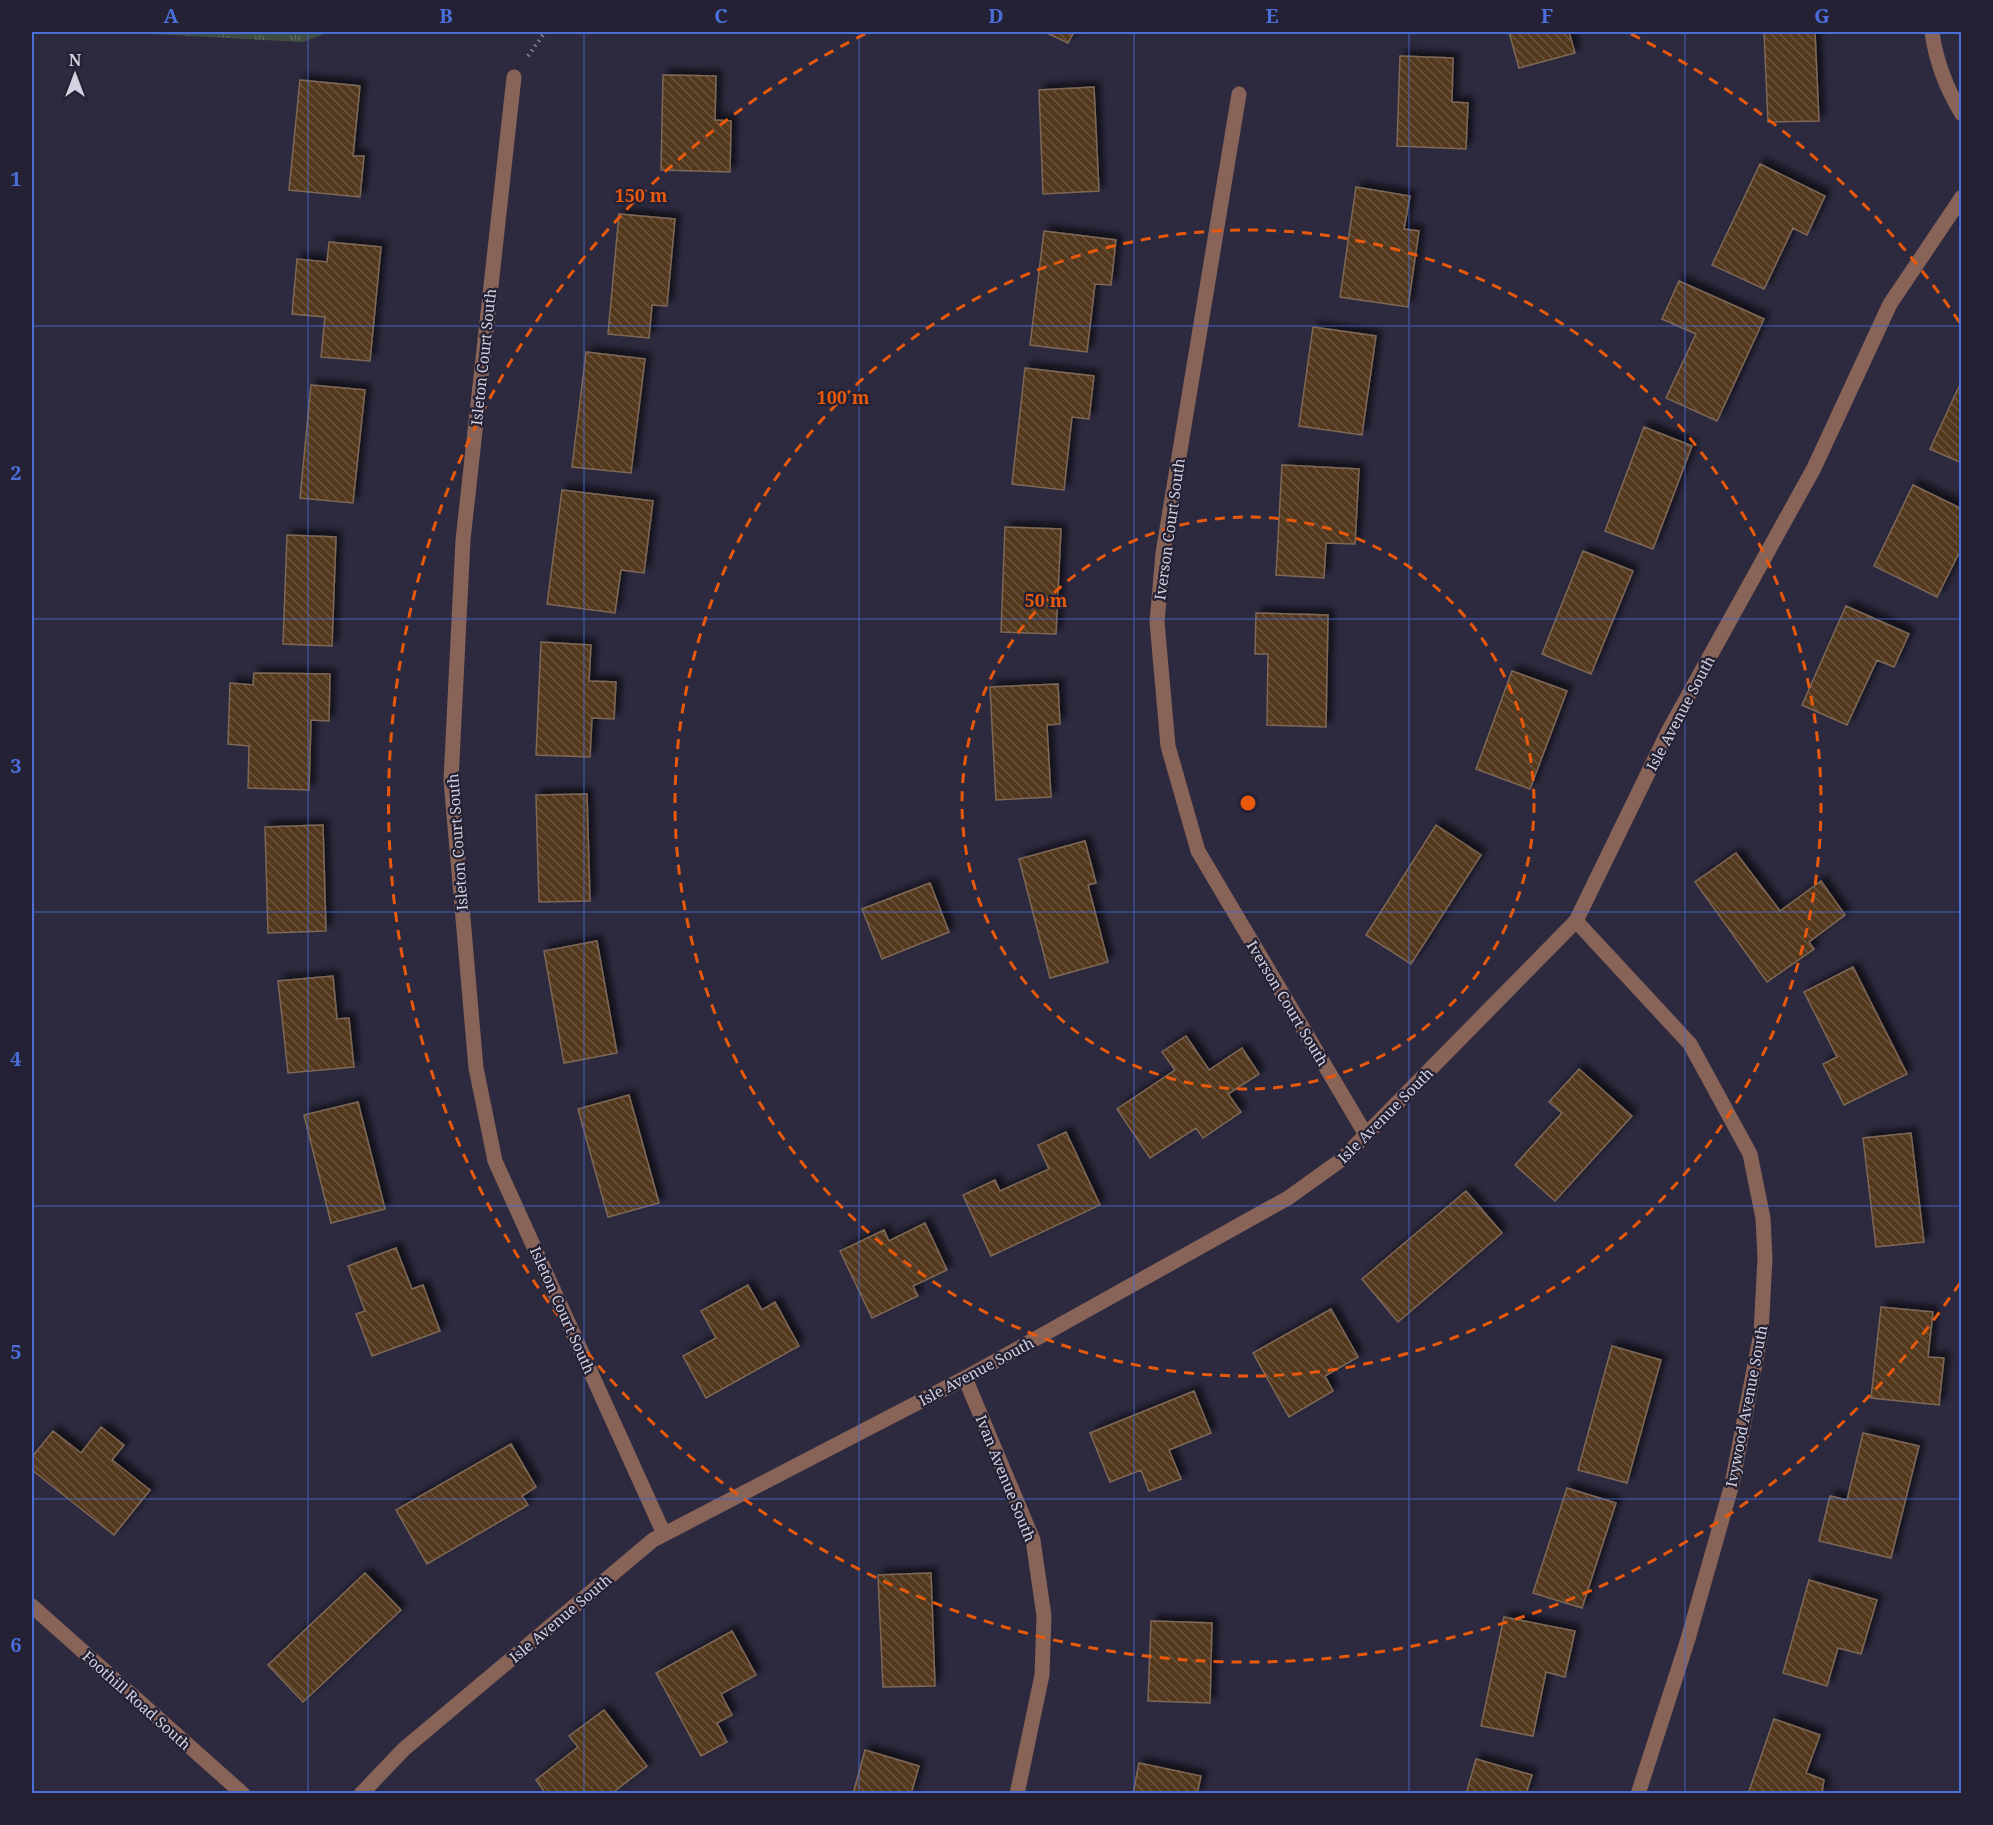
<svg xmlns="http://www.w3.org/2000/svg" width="1993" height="1825" font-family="'Noto Serif',serif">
	<defs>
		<pattern id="park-tufts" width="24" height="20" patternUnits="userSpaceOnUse" patternTransform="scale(1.5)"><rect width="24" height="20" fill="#3e4d3d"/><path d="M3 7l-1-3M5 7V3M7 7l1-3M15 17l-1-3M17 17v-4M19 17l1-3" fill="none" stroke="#596659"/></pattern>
		<pattern id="building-back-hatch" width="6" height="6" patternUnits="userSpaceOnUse" patternTransform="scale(1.5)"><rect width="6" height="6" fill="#53371f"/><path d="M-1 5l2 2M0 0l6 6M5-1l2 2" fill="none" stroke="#6b533f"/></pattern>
		<filter id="shadow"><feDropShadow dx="5.5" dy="-5.5" stdDeviation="3" flood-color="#0009"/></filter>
	</defs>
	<rect width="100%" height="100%" fill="#2d2a3f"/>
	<path fill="url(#park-tufts)" d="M114 32H329L303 42Z"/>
	<path fill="url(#building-back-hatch)" stroke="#7d6857" stroke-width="1.5" filter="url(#shadow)" d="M1045 32H1074L1068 43Z
		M1509 32H1569L1575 53 1519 68Z
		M1764 32H1815L1819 121 1768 122Z
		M1400 56 1453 58 1452 102 1468 103 1466 149 1397 146Z
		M663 75 716 76 715 120 731 121 730 172 661 170Z
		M300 80 360 86 353 156H364L360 197 289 190Z
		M1094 87 1099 191 1043 194 1039 90Z
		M1760 164 1825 196 1807 235 1793 228 1764 289 1712 265Z
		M1356 187 1410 196 1404 229 1419 231 1408 307 1340 297Z
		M619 214 675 219 667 306 652 305 649 338 608 334Z
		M1044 231 1116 240 1111 285 1095 284 1087 352 1030 345Z
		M329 242 381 247 370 361 321 357 325 317 292 314 297 259 327 262Z
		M1679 281 1764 319 1717 421 1666 398 1696 334 1662 319Z
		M1313 327 1376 336 1362 435 1299 426Z
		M586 352 645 359 631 473 572 467Z
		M1025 368 1094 376 1089 419 1072 417 1064 490 1012 484Z
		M1962 380V463L1930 449Z
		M311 385 365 390 353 503 300 498Z
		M1644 427 1692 446 1653 549 1605 531Z
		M1282 465 1359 469 1355 544 1326 543 1324 578 1276 575Z
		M1913 485 1962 509V557L1958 555 1937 597 1874 566Z
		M562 490 653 501 644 573 621 570 615 613 547 604Z
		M1005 527 1061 529 1056 634 1001 632Z
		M287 535 336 537 332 646 283 644Z
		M1583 551 1633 571 1591 674 1542 654Z
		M1846 606 1909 634 1894 667 1877 660 1847 725 1802 705Z
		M1256 613 1328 615 1326 727 1267 725 1268 654H1255Z
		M541 642 591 645 589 681 616 682 614 719 592 718 590 757 536 755Z
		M1512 671 1567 691 1530 789 1476 769Z
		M254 673 330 674 329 721 311 720 309 790 248 788 249 746 228 744 230 683 253 685Z
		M1058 684 1060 724 1047 725 1051 797 996 800 990 687Z
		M587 794 590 901 539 902 536 795Z
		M323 825 326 931 268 933 265 827Z
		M1436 825 1481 855 1411 964 1366 935Z
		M1085 841 1096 883 1088 885 1108 962 1050 978 1019 859Z
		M1736 853 1780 911 1821 881 1845 915 1809 942 1814 949 1767 982 1695 882Z
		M930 883 949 932 882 959 862 909Z
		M597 941 617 1053 564 1063 544 951Z
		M1853 967 1907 1074 1844 1105 1823 1064 1837 1057 1804 992Z
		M333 976 337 1019 349 1018 354 1067 288 1073 278 981Z
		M1186 1036 1209 1070 1242 1048 1259 1074 1228 1094 1241 1112 1203 1138 1196 1128 1150 1158 1117 1109 1175 1070 1162 1052Z
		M1579 1069 1632 1116 1555 1201 1515 1165 1562 1113 1549 1102Z
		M629 1095 659 1203 608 1217 578 1109Z
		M358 1102 385 1209 331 1223 304 1115Z
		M1066 1132 1100 1205 991 1256 963 1195 995 1180 1000 1191 1049 1169 1038 1145Z
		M1911 1133 1924 1242 1876 1247 1863 1138Z
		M1466 1191 1502 1233 1398 1322 1362 1279Z
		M925 1223 947 1270 913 1286 918 1296 872 1318 840 1251 884 1230 889 1241Z
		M396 1248 412 1289 423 1285 440 1331 372 1356 356 1314 365 1311 348 1266Z
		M748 1285 762 1310 775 1302 799 1346 706 1398 683 1356 716 1338 701 1311Z
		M1881 1307 1933 1312 1928 1357 1944 1358 1939 1405 1871 1398Z
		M1331 1309 1358 1357 1325 1376 1333 1391 1289 1417 1253 1353Z
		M1612 1346 1661 1360 1627 1483 1578 1470Z
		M1194 1391 1211 1433 1169 1450 1181 1479 1149 1491 1141 1470 1110 1482 1090 1433Z
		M101 1427 124 1445 112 1460 150 1490 114 1535 32 1470V1457L53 1431 81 1453Z
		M1863 1433 1919 1446 1891 1558 1819 1541 1830 1496 1847 1500Z
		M511 1444 536 1487 522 1496 528 1505 427 1564 396 1510Z
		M1567 1488 1616 1503 1582 1608 1533 1593Z
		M365 1573 401 1610 303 1702 268 1665Z
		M931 1573 935 1686 883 1687 878 1575Z
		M1809 1580 1877 1600 1861 1654 1838 1648 1827 1686 1783 1673Z
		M1504 1617 1575 1631 1565 1677 1546 1672 1533 1736 1481 1726Z
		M1151 1621 1212 1623 1210 1703 1148 1701Z
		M732 1631 756 1675 721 1694 732 1715 717 1723 727 1742 701 1756 656 1673Z
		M604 1710 647 1766 611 1794H546L536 1780 578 1747 569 1736Z
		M1774 1719 1820 1735 1806 1773 1824 1780 1822 1791 1830 1794H1748Z
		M865 1750 919 1766 911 1794H853Z
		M1476 1759 1532 1775 1526 1794H1466Z
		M1139 1763 1201 1776 1197 1794H1133Z"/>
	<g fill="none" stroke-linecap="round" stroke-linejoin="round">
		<path stroke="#878596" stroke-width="4" stroke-dasharray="1.5 4.5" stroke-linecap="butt" d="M528 56 545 32"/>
		<path stroke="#886358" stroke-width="15" d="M1932 32C1936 61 1946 88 1962 114
			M514 77 463 540 451 780 476 1068 495 1161 664 1534
			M1239 94 1163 553 1157 622 1168 746 1198 851 1366 1135
			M1576 921 1690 1044 1750 1154 1763 1218 1765 1258 1761 1333 1732 1484 1688 1639 1638 1794
			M965 1378 1033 1540 1044 1616 1042 1675 1017 1794
			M32 1606 243 1794
			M361 1794 404 1749 653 1540 965 1378 1288 1198 1341 1160 1576 921 1668 732 1814 468 1890 304 1962 197"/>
	</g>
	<path fill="none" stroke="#4a6fda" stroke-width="1.5" stroke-opacity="0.55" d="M308 32V1794M584 32V1794M859 32V1794M1134 32V1794M1409 32V1794M1685 32V1794M32 326H1962M32 619H1962M32 912H1962M32 1206H1962M32 1499H1962"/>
	<g fill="none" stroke="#e8590c" stroke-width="3" stroke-dasharray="10 8">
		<circle cx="1248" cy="803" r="286"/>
		<circle cx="1248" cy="803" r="573"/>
		<path d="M1960 1283A859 859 0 1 1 865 34M1631 34A859 859 0 0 1 1960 323"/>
	</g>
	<g text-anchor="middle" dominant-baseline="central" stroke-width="4.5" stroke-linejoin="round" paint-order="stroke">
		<g font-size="15" fill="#d3d1df" stroke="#242135">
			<text transform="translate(483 357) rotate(-84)">Isleton Court South</text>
			<text transform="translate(1169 529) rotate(-82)">Iverson Court South</text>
			<text transform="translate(1680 713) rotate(-62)">Isle Avenue South</text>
			<text transform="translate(457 842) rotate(-94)">Isleton Court South</text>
			<text transform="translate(1288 1003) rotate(59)">Iverson Court South</text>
			<text transform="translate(1385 1115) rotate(-45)">Isle Avenue South</text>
			<text transform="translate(563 1310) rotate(66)">Isleton Court South</text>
			<text transform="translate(976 1371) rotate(-28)">Isle Avenue South</text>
			<text transform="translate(1746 1406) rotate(-79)">Ivywood Avenue South</text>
			<text transform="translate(1006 1478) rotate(68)">Ivan Avenue South</text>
			<text transform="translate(560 1618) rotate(-40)">Isle Avenue South</text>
			<text transform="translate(137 1700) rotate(42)">Foothill Road South</text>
		</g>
	</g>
	<circle cx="1248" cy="803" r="9" fill="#e8590c" stroke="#242135" stroke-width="3"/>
	<g font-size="18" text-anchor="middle" font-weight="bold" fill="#e8590c" stroke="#242135" stroke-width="4.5" stroke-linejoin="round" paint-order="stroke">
		<text x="641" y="202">150 m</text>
		<text x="843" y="404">100 m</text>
		<text x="1046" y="607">50 m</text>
	</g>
	<rect width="1993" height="1825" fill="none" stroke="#242135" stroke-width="66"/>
	<g transform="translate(75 75)" stroke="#242135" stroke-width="4.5" paint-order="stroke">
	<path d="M0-4.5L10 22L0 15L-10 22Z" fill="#d3d1df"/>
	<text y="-9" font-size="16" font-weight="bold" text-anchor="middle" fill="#d3d1df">N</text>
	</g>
	<rect x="33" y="33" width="1927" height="1759" fill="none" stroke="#4a6fda" stroke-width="2"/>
	<g font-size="20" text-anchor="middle" font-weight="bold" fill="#4a6fda">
		<text x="171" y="23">A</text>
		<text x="446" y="23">B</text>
		<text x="721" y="23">C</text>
		<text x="996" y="23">D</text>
		<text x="1272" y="23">E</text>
		<text x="1547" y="23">F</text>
		<text x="1822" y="23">G</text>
		<text x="16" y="186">1</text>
		<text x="16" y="480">2</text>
		<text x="16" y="773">3</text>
		<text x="16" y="1066">4</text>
		<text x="16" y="1359">5</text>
		<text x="16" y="1652">6</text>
	</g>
</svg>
